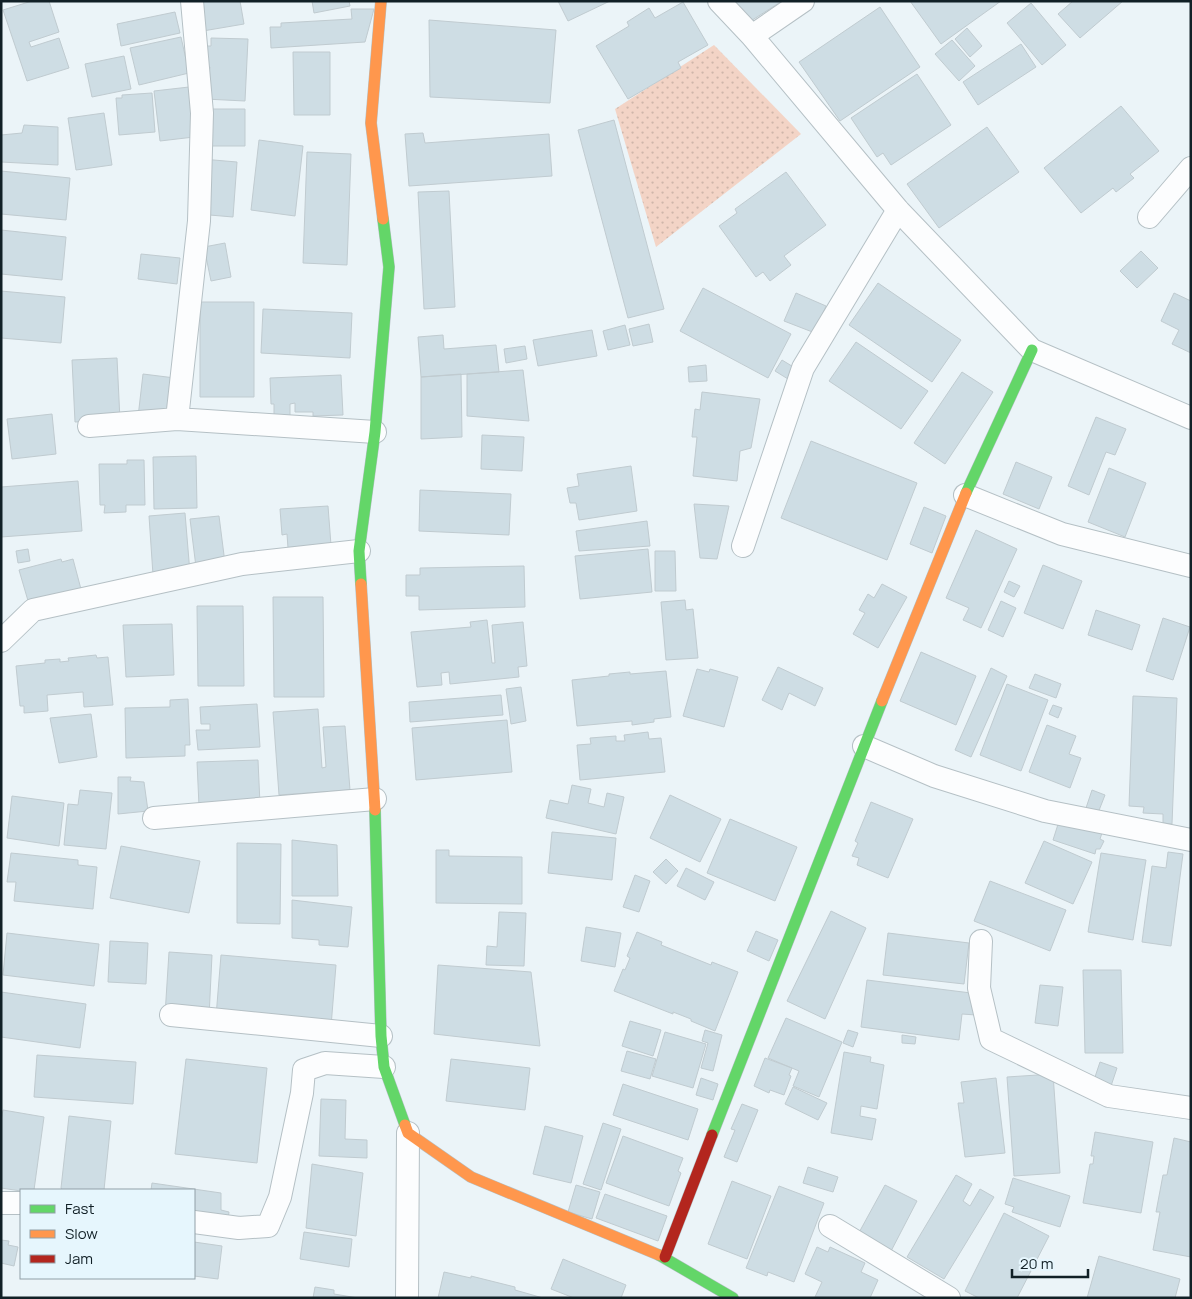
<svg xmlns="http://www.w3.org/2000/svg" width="1192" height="1299" font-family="Manrope,sans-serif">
	<defs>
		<pattern id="park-dots" width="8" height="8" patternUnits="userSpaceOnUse" patternTransform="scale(1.25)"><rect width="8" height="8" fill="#f3d4c6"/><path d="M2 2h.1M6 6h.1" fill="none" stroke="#cfb6aa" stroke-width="1.8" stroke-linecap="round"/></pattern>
	</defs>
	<rect width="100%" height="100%" fill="#ebf4f8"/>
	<path fill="url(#park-dots)" d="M714 45 801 134 656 247 615 109Z"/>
	<path fill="#cedde4" stroke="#c0cbd0" d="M32 1H49L59 32 29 42 31 47 59 38 69 68 27 81 3 10Z
		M192 1H240L244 24 197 32Z
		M312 1H349L350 6 314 13Z
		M558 1H610L568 21Z
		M727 1H782L743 26Z
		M910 1H1001L941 44Z
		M1073 1H1123L1080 38 1058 14Z
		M683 2 708 45 678 62 681 68 628 99 596 46 629 26 627 22 649 8 655 18Z
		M1031 3 1066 45 1042 65 1007 23Z
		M880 7 920 67 840 121 799 62Z
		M351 9H374L365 42 271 48 270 27H281V23L352 19Z
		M175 12 180 33 121 46 117 24Z
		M429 20 556 30 550 103 430 97Z
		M967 28 982 46 970 57 955 39Z
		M181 37 189 73 139 85 130 48Z
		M211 38 248 39 245 101 205 99 210 67H206L207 46H211Z
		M952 40 975 66 959 81 935 54Z
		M1021 44 1036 67 978 105 963 82Z
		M293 52H330V115H294Z
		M124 56 131 89 92 97 85 64Z
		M917 74 951 125 891 165 883 153 877 157 851 118Z
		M189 87 194 137 160 141 154 91Z
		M152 93 155 132 119 135 116 98H122V95Z
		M1121 106 1159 151 1130 174 1134 178 1116 192 1113 188 1081 213 1044 168Z
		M207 109H245V146H207Z
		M104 113 112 165 76 170 68 118Z
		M614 120 664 309 628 318 578 130Z
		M24 125 58 127V165L1 162V135L22 133Z
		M987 127 1019 172 939 228 907 184Z
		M423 133 425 143 549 134 552 176 409 186 405 134Z
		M259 140 303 146 295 216 251 210Z
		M307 152 351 154 347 265 303 263Z
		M202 159 237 162 233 217 198 214Z
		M1 171 70 178 66 220 1 214Z
		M786 172 826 225 784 256 791 265 770 281 763 272 756 277 719 226 737 213 735 209Z
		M449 191 455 307 424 309 418 192Z
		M1 230 66 237 62 280 1 274Z
		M225 243 231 277 211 281 204 247Z
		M1141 251 1158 268 1137 288 1120 271Z
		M141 254 180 258 177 284 138 279Z
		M878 283 961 340 932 382 849 325Z
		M703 288 791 334 768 378 680 331Z
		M1 291 65 297 61 343 1 338Z
		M796 293 826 306 815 333 784 321Z
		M1174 293 1191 301V353L1172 344 1179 330 1161 321Z
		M200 302H254V397H200Z
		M263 309 352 313 350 358 261 353Z
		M649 324 653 342 633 346 629 329Z
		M625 325 630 345 608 350 603 331Z
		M592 330 597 356 538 366 533 340Z
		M443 335 444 349 496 345 499 372 421 377 418 337Z
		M856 342 928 391 901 429 829 381Z
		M525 346 527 359 506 363 504 349Z
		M117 358 120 420 75 422 72 360Z
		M782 360 795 368 788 379 775 371Z
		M706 365 707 381 689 382 688 367Z
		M523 370 529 421 467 416V374Z
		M962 372 993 392 945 464 914 443Z
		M143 374 175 378 170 421 138 417Z
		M461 374 462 437 421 439V377Z
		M341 375 343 415 313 416V412H295V403L290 404V417L274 418V404H271L270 378Z
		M702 392 760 399 751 448 740 451 737 481 693 476 697 437H692L695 409 700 410Z
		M52 414 56 454 12 459 7 419Z
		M1096 417 1126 429 1115 455 1106 452 1089 495 1068 486Z
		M482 435 524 437 522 471 481 469Z
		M811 441 917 483 887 560 781 518Z
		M196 456 197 508 154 509 153 457Z
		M127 460H144L145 505H126V512L104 513 105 505H100L99 464H127Z
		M1016 462 1052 477 1039 509 1003 494Z
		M631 466 637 511 579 520 576 503H570L567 488 579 486 577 474Z
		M1109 468 1146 483 1125 537 1088 522Z
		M78 481 82 531 1 537V487Z
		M420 490 511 494 509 535 419 531Z
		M694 504 729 506 717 559 700 558Z
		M328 506 331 545 288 548 287 534 282 535 280 509Z
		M924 507 946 516 932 553 910 544Z
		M185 513 190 573 153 575 149 516Z
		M219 516 225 563 196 567 190 519Z
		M647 521 650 546 579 551 576 531Z
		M976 530 1017 549 981 628 963 620 969 608 946 598Z
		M28 549 30 561 18 563 16 551Z
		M648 549 652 592 580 599 575 556Z
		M655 551H675L676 591H655Z
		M61 559 62 562 73 559 82 593 31 611 19 570Z
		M1043 565 1082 581 1063 629 1024 613Z
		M524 566 525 607 419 610V596H406V575H420V568Z
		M1009 581 1020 586 1014 597 1004 592Z
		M882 584 907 597 878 648 853 634 865 613 859 610 868 594 874 598Z
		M273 597H323L324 697H274Z
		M685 600 686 610 693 609 698 658 666 660 661 602Z
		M1001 601 1016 608 1003 637 988 630Z
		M197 606H243L244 686H198Z
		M1096 610 1140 625 1132 650 1088 635Z
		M1163 618 1190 627 1173 680 1146 671Z
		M487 620 492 663H495L492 625 523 622 527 666 518 667 519 677 450 684 449 672 441 673 442 685 417 687 411 632 471 627 470 622Z
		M172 624 174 675 126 677 123 625Z
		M921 652 976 676 956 725 900 701Z
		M96 655 97 658 108 657 113 705 84 707 83 692 47 695 48 711 24 713V706H20L16 666 45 663V660L60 659V662L69 661 68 658Z
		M778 667 823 688 815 706 789 693 782 710 762 700Z
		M991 668 1007 676 971 757 955 750Z
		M697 669 709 672 710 669 738 677 724 727 683 716Z
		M666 671 671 717 654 719V722L632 725V721L577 726 572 680 609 676V674L630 672V674Z
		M1035 674 1061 684 1056 698 1029 688Z
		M1007 684 1048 700 1021 771 980 755Z
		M521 687 526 721 511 724 506 689Z
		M501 695 503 715 410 722 409 702Z
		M1133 696 1177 698 1172 824 1163 823V814L1143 813 1144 807 1129 806Z
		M188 699 190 745H185V756L126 758 125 708 170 707V700Z
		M257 704 260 747 198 750 196 730H210V724H201L200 707Z
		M1053 705 1062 708 1058 718 1049 714Z
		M318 709 322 768 326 767 323 727 345 726 350 790 279 795 273 712Z
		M91 714 97 757 59 763 50 718Z
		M507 720 512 772 416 780 412 728Z
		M1047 725 1076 736 1069 754 1081 758 1070 788 1029 772Z
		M648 732 649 739 661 738 665 772 580 780 577 745 591 744 590 738 616 736V741H625L624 735Z
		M258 760 260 804 199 806 197 762Z
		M118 777H131L130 781 144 782 148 811 118 814Z
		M572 785 591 789 588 803 604 807 607 793 624 797 616 834 546 818 550 800 568 804Z
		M80 790 112 793 106 849 64 845 68 804 78 805Z
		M1092 790 1105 795 1098 813 1086 808Z
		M670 795 721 819 700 862 650 838Z
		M12 796 64 803 59 846 7 838Z
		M871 802 913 819 888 878 857 865 859 858 852 856 858 843 855 841Z
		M1060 818 1102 833 1100 839 1104 841 1100 849H1096L1095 854 1053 840Z
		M730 819 797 847 775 901 707 873Z
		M552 832 616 838 612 880 548 873Z
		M292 840 337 845 338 896H292Z
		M1044 841 1092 862 1073 904 1025 883Z
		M237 843 281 844 280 924 237 923Z
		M121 846 200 861 189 913 110 898Z
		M436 850H449V856L522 857V904L436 903Z
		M1168 852 1183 854 1171 946 1142 942 1152 866 1166 868Z
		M11 853 78 860V865L97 867 93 909 14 901 16 882H7Z
		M1101 853 1146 860 1133 940 1088 932Z
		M666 859 678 871 666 884 653 872Z
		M686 868 714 882 705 900 677 886Z
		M635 875 650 881 639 912 623 907Z
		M990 881 1066 910 1050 951 974 921Z
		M292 900 352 907 348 947 319 945V940L292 938Z
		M831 911 866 928 825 1019 787 1001Z
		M499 912 526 913 524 966 486 965 487 946 497 947Z
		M586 927 621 933 615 967 581 961Z
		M756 931 778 940 769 961 747 951Z
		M637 932 662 942 661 945 711 965 712 962 738 972 715 1031 691 1021V1019L673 1012V1014L614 991 623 969 625 970 630 958 627 956Z
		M7 933 99 944 94 986 3 975Z
		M888 933 969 943 964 984 883 975Z
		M110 941 148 943 146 984 108 982Z
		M169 952 212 955 209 1017 165 1015Z
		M221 955 336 965 330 1039 215 1029Z
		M438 965 531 972 540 1046 434 1034Z
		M1083 970H1121L1123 1053H1085Z
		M867 980 979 994 976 1015 962 1014 959 1040 861 1027Z
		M1040 985 1063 987 1058 1026 1035 1023Z
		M1 992 86 1004 80 1048 1 1037Z
		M786 1018 842 1042 819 1097 793 1086 799 1071 768 1058Z
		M630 1021 661 1030 653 1056 622 1046Z
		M705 1030 722 1035 713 1071 701 1068 708 1043 702 1041Z
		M848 1030 858 1033 853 1047 843 1043Z
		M665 1032 706 1044 693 1088 652 1076Z
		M902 1035 916 1037 915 1044 902 1043Z
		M627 1051 656 1059 650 1079 621 1071Z
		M844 1052 871 1057 870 1062 884 1065 877 1109 861 1106 860 1116 876 1119 872 1140 831 1133Z
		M37 1055 136 1062 133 1104 34 1097Z
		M765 1058 792 1068 789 1075 791 1076 784 1095 770 1090 769 1093 754 1086Z
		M186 1059 267 1068 257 1163 175 1154Z
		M451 1059 530 1068 525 1110 446 1101Z
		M1100 1062 1117 1068 1111 1086 1094 1080Z
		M1053 1074 1060 1173 1014 1176 1007 1077Z
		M701 1078 718 1084 713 1100 696 1095Z
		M996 1078 1005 1153 965 1157 958 1103H964L961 1082Z
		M623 1084 698 1109 688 1140 613 1115Z
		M793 1087 827 1103 818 1120 785 1104Z
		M321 1099 346 1100 345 1139 367 1140V1158L319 1156Z
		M742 1104 758 1110 737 1162 724 1157 735 1130 731 1129Z
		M3 1110 44 1117 34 1190 21 1191 1 1188V1121Z
		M69 1116 111 1121 104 1190H62L61 1188Z
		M603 1123 621 1129 601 1190 583 1184Z
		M545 1126 583 1136 571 1183 533 1174Z
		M1095 1132 1153 1142 1141 1213 1083 1203 1090 1164H1093L1094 1156H1091Z
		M623 1136 683 1158 678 1171 681 1173 669 1206 606 1183Z
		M1174 1138 1191 1142V1257L1153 1250 1160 1212H1156L1163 1175H1167Z
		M312 1164 363 1173 356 1236 306 1228Z
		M808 1167 838 1177 833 1192 803 1183Z
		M956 1175 972 1184 963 1201 970 1206 980 1189 994 1197 944 1279 907 1257Z
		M1013 1178 1070 1196 1060 1227 1012 1212 1014 1207 1005 1204Z
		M732 1181 771 1196 747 1259 708 1244Z
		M152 1183 221 1193V1210L229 1212 226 1235 194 1231V1190H151Z
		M576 1185 600 1192 592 1219 568 1212Z
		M885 1185 917 1201 889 1255 856 1238Z
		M779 1186 824 1203 794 1282 768 1272 767 1276 746 1268Z
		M605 1194 667 1216 658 1241 596 1218Z
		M1004 1213 1049 1236 1017 1298H979L965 1291Z
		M304 1232 352 1239 349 1267 300 1259Z
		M1 1240 9 1241 8 1245 18 1247 14 1266 1 1263Z
		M194 1242 222 1246 218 1279 194 1276Z
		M817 1247 828 1252 830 1247 865 1263 861 1272 878 1280 870 1298 815 1297 822 1282 805 1274Z
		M1099 1256 1180 1279 1175 1298H1087Z
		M563 1259 626 1285 621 1298H574L551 1289Z
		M444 1272 471 1278V1276L515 1287V1290L543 1298H438Z
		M315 1287 334 1290V1294L358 1298H313Z"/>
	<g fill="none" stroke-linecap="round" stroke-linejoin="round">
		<defs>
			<path id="street" d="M719 1 752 36 898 210 1032 350 1191 418
				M752 36 803 1
				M1149 217 1191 168
				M177 419 199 221 202 113 192 1
				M89 426 177 419 375 432
				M965 495 1062 534 1191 566
				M743 546 803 368 898 210
				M1 641 33 610 242 564 359 551
				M864 746 934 776 1045 811 1191 840
				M154 818 375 799
				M981 941 979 988 991 1039 1109 1096 1191 1108
				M171 1015 381 1036
				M1 1203H21
				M194 1222 239 1228 268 1226 280 1197 302 1093 304 1070 325 1063 384 1067
				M830 1226 949 1298
				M407 1298 408 1133"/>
			<path id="fast" d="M966 493 1032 350
				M361 584 359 551 375 432 389 267 383 219
				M375 810 381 1036 384 1067 405 1125
				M712 1135 882 701
				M659 1255 733 1298"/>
			<path id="slow" d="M381 1 371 123 383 219
				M361 584 375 810
				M882 701 966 493
				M405 1125 408 1133 471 1177 659 1255"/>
			<path id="jam" d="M665 1257 712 1135"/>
		</defs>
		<use href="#street" stroke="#b5c0c5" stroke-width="24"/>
		<use href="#fast" stroke="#b5c0c5" stroke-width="12"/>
		<use href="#slow" stroke="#b5c0c5" stroke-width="12"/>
		<use href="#jam" stroke="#b5c0c5" stroke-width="12"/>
		<use href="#street" stroke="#fcfdfe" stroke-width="22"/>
		<use href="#fast" stroke="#63d668" stroke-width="11"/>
		<use href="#slow" stroke="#ff974d" stroke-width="11"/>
		<use href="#jam" stroke="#b3261e" stroke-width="11"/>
	</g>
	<rect width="1192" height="1299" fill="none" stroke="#112026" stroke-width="5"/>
	<rect x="20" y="1189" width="175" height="90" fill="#e6f6fd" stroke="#91a0a7"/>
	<rect x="30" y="1205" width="25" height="8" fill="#63d668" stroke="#91a0a7"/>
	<text x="65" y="1214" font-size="15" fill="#112026">Fast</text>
	<rect x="30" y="1230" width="25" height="8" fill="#ff974d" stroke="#91a0a7"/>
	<text x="65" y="1239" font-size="15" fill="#112026">Slow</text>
	<rect x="30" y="1255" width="25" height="8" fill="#b3261e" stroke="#91a0a7"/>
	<text x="65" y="1264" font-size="15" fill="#112026">Jam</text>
	<path d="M1012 1269v8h76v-8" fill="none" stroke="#112026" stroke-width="2.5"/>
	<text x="1020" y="1269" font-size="15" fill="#112026" stroke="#e6f6fd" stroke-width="4" paint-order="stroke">20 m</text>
</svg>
